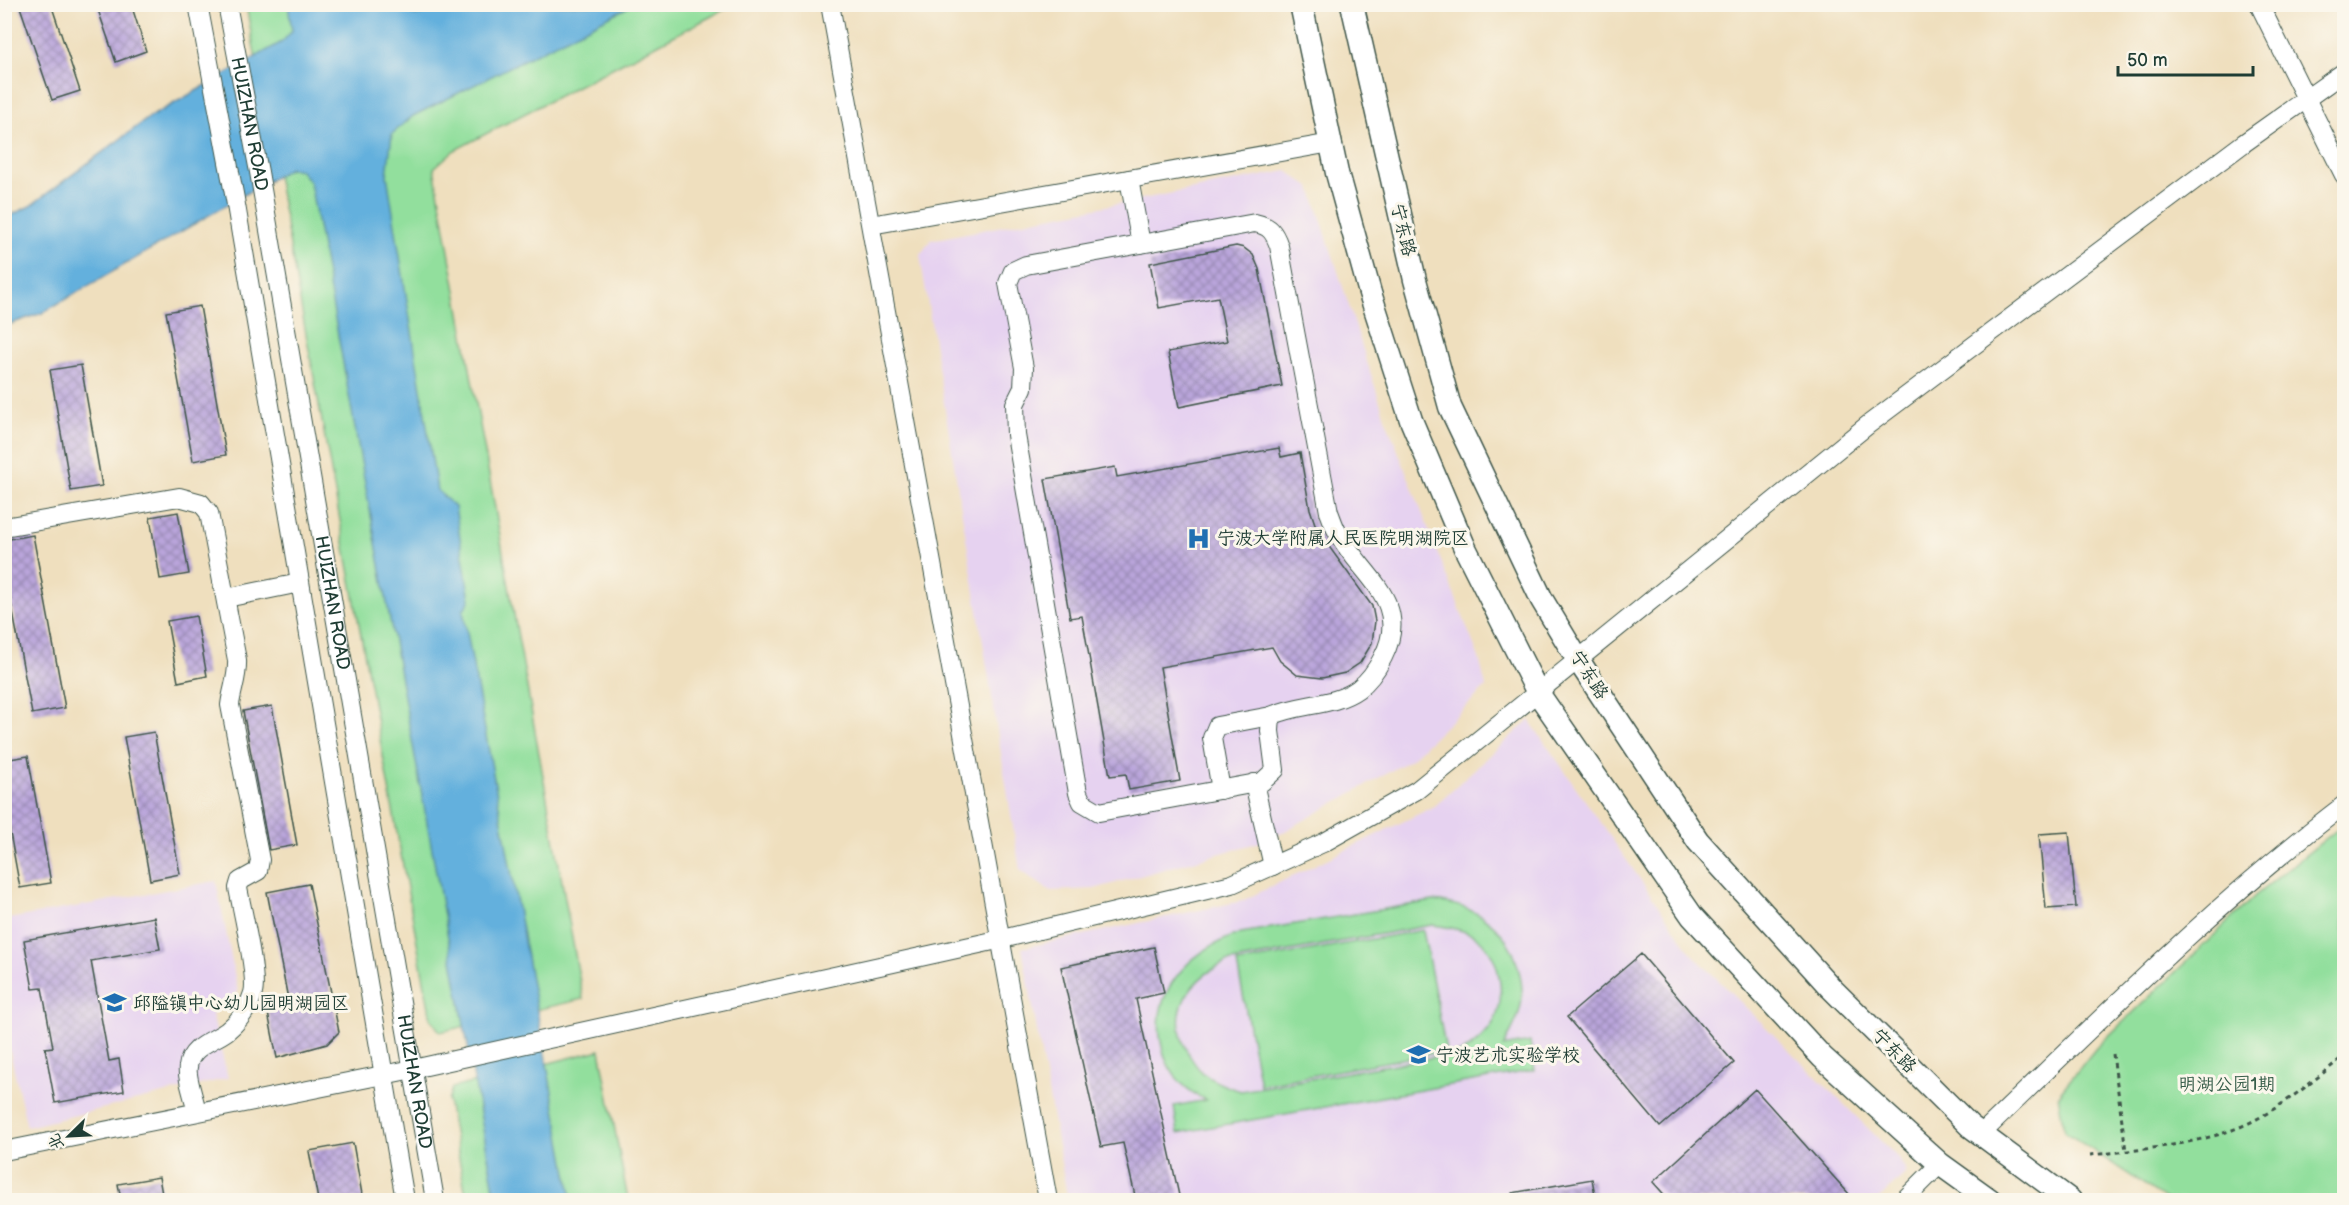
<svg xmlns="http://www.w3.org/2000/svg" width="2349" height="1205" font-family="'Balsamiq Sans','LXGW WenKai TC',sans-serif">
	<defs>
		<pattern id="building-cross-hatch" width="8" height="8" patternUnits="userSpaceOnUse" patternTransform="scale(1.5)"><rect width="8" height="8" fill="#baa5db"/><path d="M0 0l8 8M0 8l8-8" fill="none" stroke="#9788b2"/></pattern>
	</defs>
	<rect width="100%" height="100%" fill="#fbf7ec"/>
	<filter id="ink" filterUnits="userSpaceOnUse"><feTurbulence type="fractalNoise" baseFrequency=".0167" numOctaves="2"/><feDisplacementMap in="SourceGraphic" scale="12" xChannelSelector="R" yChannelSelector="G"/><feConvolveMatrix kernelMatrix="1 2 1 2 8 2 1 2 1" color-interpolation-filters="sRGB"/></filter>
	<filter id="wash" filterUnits="userSpaceOnUse"><feTurbulence type="fractalNoise" baseFrequency=".008" numOctaves="4" result="noise"/><feDisplacementMap in="SourceGraphic" scale="24" xChannelSelector="R" yChannelSelector="G"/><feGaussianBlur stdDeviation="1.35" result="paint"/><feColorMatrix in="noise" values="0 0 0 0 0 0 0 0 0 0 0 0 0 0 0 0 0 1.4 0 .05"/><feComposite in="paint" operator="in"/></filter>
	<g filter="url(#wash)">
		<rect width="100%" height="100%" fill="#efdfbe"/>
		<path fill="#e6d2f0" d="M1287 171 1311 188 1385 418 1479 658 1486 687 1410 760 1271 839 1094 889 1050 891 1020 870 920 255 931 240Z
			M1529 720 1692 954 1896 1156 1907 1172 1877 1200H1068L1022 948 1242 901 1433 807Z
			M216 881 238 992 212 1014 228 1078 27 1127 5 1029 4 920Z"/>
		<path fill="#92df9d" stroke="#588e68" stroke-width="1.5" fill-rule="evenodd" d="M246 5H733L453 151 434 168 583 999 440 1032 431 1019Z
			M2344 824V1200H2167L2064 1131 2058 1095 2096 1048 2256 895Z
			M1433 901C1475 905 1507 926 1518 967 1522 981 1524 995 1520 1009 1517 1022 1510 1034 1503 1047L1530 1042 1535 1070 1178 1133 1174 1106 1206 1100C1186 1091 1170 1075 1164 1054 1145 994 1188 951 1241 933ZM1432 925C1447 927 1465 929 1477 938 1501 955 1507 999 1493 1023 1485 1036 1475 1044 1463 1052L1241 1091C1227 1087 1214 1082 1203 1073 1197 1068 1191 1058 1187 1051 1167 1011 1189 979 1227 962Z
			M1423 930 1446 1051 1260 1085 1237 963Z
			M600 1050 628 1200H467L448 1101 452 1088Z"/>
		<path fill="#64b0dd" stroke="#427688" stroke-width="1.5" d="M288 5H389L417 15 446 5H632L413 116 392 134 387 175 437 490 455 507 470 600 463 611 572 1200H496L310 182 300 170 290 168 42 313 5 326V218L30 206 150 117 282 42 292 31Z"/>
		<g id="blocks">
			<path fill="url(#building-cross-hatch)" d="M19 4H51L80 91 52 100Z
				M96 4H131L146 51 116 62Z
				M1236 246 1244 248 1253 255 1259 269 1282 386 1179 407 1168 352 1227 341 1218 297 1159 308 1150 263Z
				M200 306 226 455 193 461 166 312Z
				M81 365 102 486 71 491 50 370Z
				M1279 448 1281 457 1300 453 1310 509 1317 530 1372 606 1375 621 1372 643 1360 663 1345 673 1322 678 1297 675 1280 661 1272 647 1160 667 1180 781 1129 790 1126 774 1110 776 1082 616 1070 618 1045 479 1115 467 1117 477Z
				M178 512 189 574 160 579 150 517Z
				M33 535 65 708 32 714 4 565V540Z
				M196 616 207 676 178 682 167 621Z
				M272 706 297 845 269 850 243 711Z
				M154 732 180 874 150 880 124 737Z
				M28 756 51 883 20 888 4 800V760Z
				M2069 832 2076 907 2046 909 2039 834Z
				M309 884 339 1032 327 1044 277 1058 267 1008 289 1004 267 892Z
				M154 917 160 949 91 961 109 1061 119 1059 124 1091 55 1103 45 1048 53 1047 42 988 33 989 24 940Z
				M1154 947 1164 993 1136 999 1180 1200H1136L1123 1143 1101 1147 1061 967Z
				M1641 954 1734 1063 1660 1127 1567 1017Z
				M1755 1089 1849 1194 1841 1200H1669L1653 1182Z
				M353 1143 363 1200H318L309 1151Z
				M159 1177 163 1200H121L118 1184Z
				M1592 1179 1596 1200H1513L1512 1193Z"/>
		</g>
	</g>
	<g filter="url(#ink)">
		<use href="#blocks" fill-opacity="0" stroke="#3e5549" stroke-width="1.5"/>
		<g fill="none" stroke-linecap="round" stroke-linejoin="round">
			<defs>
				<g id="minor">
					<path d="M198 4 235 199 405 1200"/>
					<path id="s1" d="M227 4 259 172 435 1200"/>
					<path d="M830 4 1048 1200"/>
					<path d="M2259 4 2344 175"/>
					<path d="M1129 179 1141 244"/>
					<path d="M1255 223C1270 226 1274 232 1279 246L1329 512C1332 519 1334 527 1338 533 1360 575 1412 601 1383 657 1377 669 1369 681 1358 689 1333 707 1299 703 1271 716L1270 731 1275 770 1262 782 1099 812 1082 802 1078 793 1016 435 1015 404 1023 388 1024 368 1008 283 1013 271 1026 265Z"/>
					<path d="M871 225 1331 143"/>
					<path d="M4 527 179 497 201 503 209 513 237 660C238 676 232 689 230 705L260 860 258 871 240 881 238 888C242 910 258 976 253 993 249 1008 239 1021 227 1031 214 1041 190 1046 188 1067 186 1077 195 1101 197 1112"/>
					<path d="M226 598 300 583"/>
					<path d="M1254 783 1273 866"/>
					<path d="M1221 790 1212 738 1217 726 1271 716"/>
					<path d="M1981 1134C2099 1021 2214 904 2344 805"/>
					<path d="M4 1151 413 1069 1002 939 1232 884 1323 843 1417 790 1869 424 2244 143 2344 72"/>
					<path d="M1904 1200 1940 1164"/>
				</g>
				<path id="major" d="M1301 4 1337 173 1370 293 1411 420 1465 548 1538 693 1692 916 1822 1057 1940 1164 1990 1200
					M1352 4 1415 280 1450 407 1542 600 1578 660 1698 841 1831 988 1970 1126 2070 1200"/>
			</defs>
			<use href="#minor" stroke="#3e5549" stroke-width="20"/>
			<use href="#major" stroke="#3e5549" stroke-width="25"/>
			<path stroke="#3e5549" stroke-width="3" stroke-dasharray="4.5 4.5" stroke-linecap="butt" d="M2113 1054 2126 1151
				M2090 1155C2140 1150 2210 1144 2255 1120 2287 1103 2316 1079 2344 1056"/>
			<use href="#minor" stroke="#fff" stroke-width="18"/>
			<use href="#major" stroke="#fff" stroke-width="22"/>
		</g>
	</g>
	<defs>
		<symbol id="hospital-bare" viewBox="-9 -9 18 18"><path d="M-5-5h3v3.5h4V-5h3V5h-3V1.5h-4V5h-3Z" fill="#1f6fb2" stroke="#fbf7ec" stroke-width="2.5" paint-order="stroke"/></symbol>
		<symbol id="school-bare" viewBox="-9 -9 18 18"><path d="M0-5L7-2L0 1L-7-2ZM-4 1L0 2.5L4 1V4Q0 6-4 4Z" fill="#1f6fb2" stroke="#fbf7ec" stroke-width="2.5" paint-order="stroke"/></symbol>
	</defs>
	<g fill-rule="evenodd">
		<use href="#hospital-bare" x="1182" y="522" width="33" height="33"/>
		<use href="#school-bare" x="98" y="986" width="33" height="33"/>
		<use href="#school-bare" x="1402" y="1038" width="33" height="33"/>
	</g>
	<g text-anchor="middle" dominant-baseline="central" stroke-width="6" stroke-linejoin="round" paint-order="stroke">
		<g font-size="18" fill="#1f3d34" stroke="#fbf7ec">
			<text stroke="none"><textPath href="#s1" startOffset="122">HUIZHAN ROAD</textPath></text>
			<text transform="translate(1403 230) rotate(76)">宁东路</text>
			<text stroke="none"><textPath href="#s1" startOffset="608">HUIZHAN ROAD</textPath></text>
			<text transform="translate(1589 675) rotate(57)">宁东路</text>
			<text transform="translate(1894 1051) rotate(45)">宁东路</text>
			<text stroke="none"><textPath href="#s1" startOffset="1094">HUIZHAN ROAD</textPath></text>
		</g>
		<g font-size="18" fill="#1f3d34" stroke="#fbf7ec" text-anchor="start">
			<text x="1217" y="538">宁波大学附属人民医院明湖院区</text>
			<text x="133" y="1003">邱隘镇中心幼儿园明湖园区</text>
			<text x="1436" y="1055">宁波艺术实验学校</text>
		</g>
		<g font-size="18" fill="#365d49" stroke="#fbf7ec">
			<text x="2227" y="1084">明湖公园1期</text>
		</g>
	</g>
	<rect width="2349" height="1205" fill="none" stroke="#fbf7ec" stroke-width="24"/>
	<g transform="translate(69 1136) rotate(246)" stroke="#fbf7ec" stroke-width="4.5" paint-order="stroke">
	<path d="M0-4.5L10 22L0 15L-10 22Z" fill="#1f3d34"/>
	<text y="-9" font-size="16" font-weight="bold" text-anchor="middle" fill="#1f3d34">北</text>
	</g>
	<path d="M2118 66v9h135v-9" fill="none" stroke="#1f3d34" stroke-width="3"/>
	<text x="2127" y="66" font-size="18" fill="#1f3d34" stroke="#fbf7ec" stroke-width="4.5" paint-order="stroke">50 m</text>
</svg>
